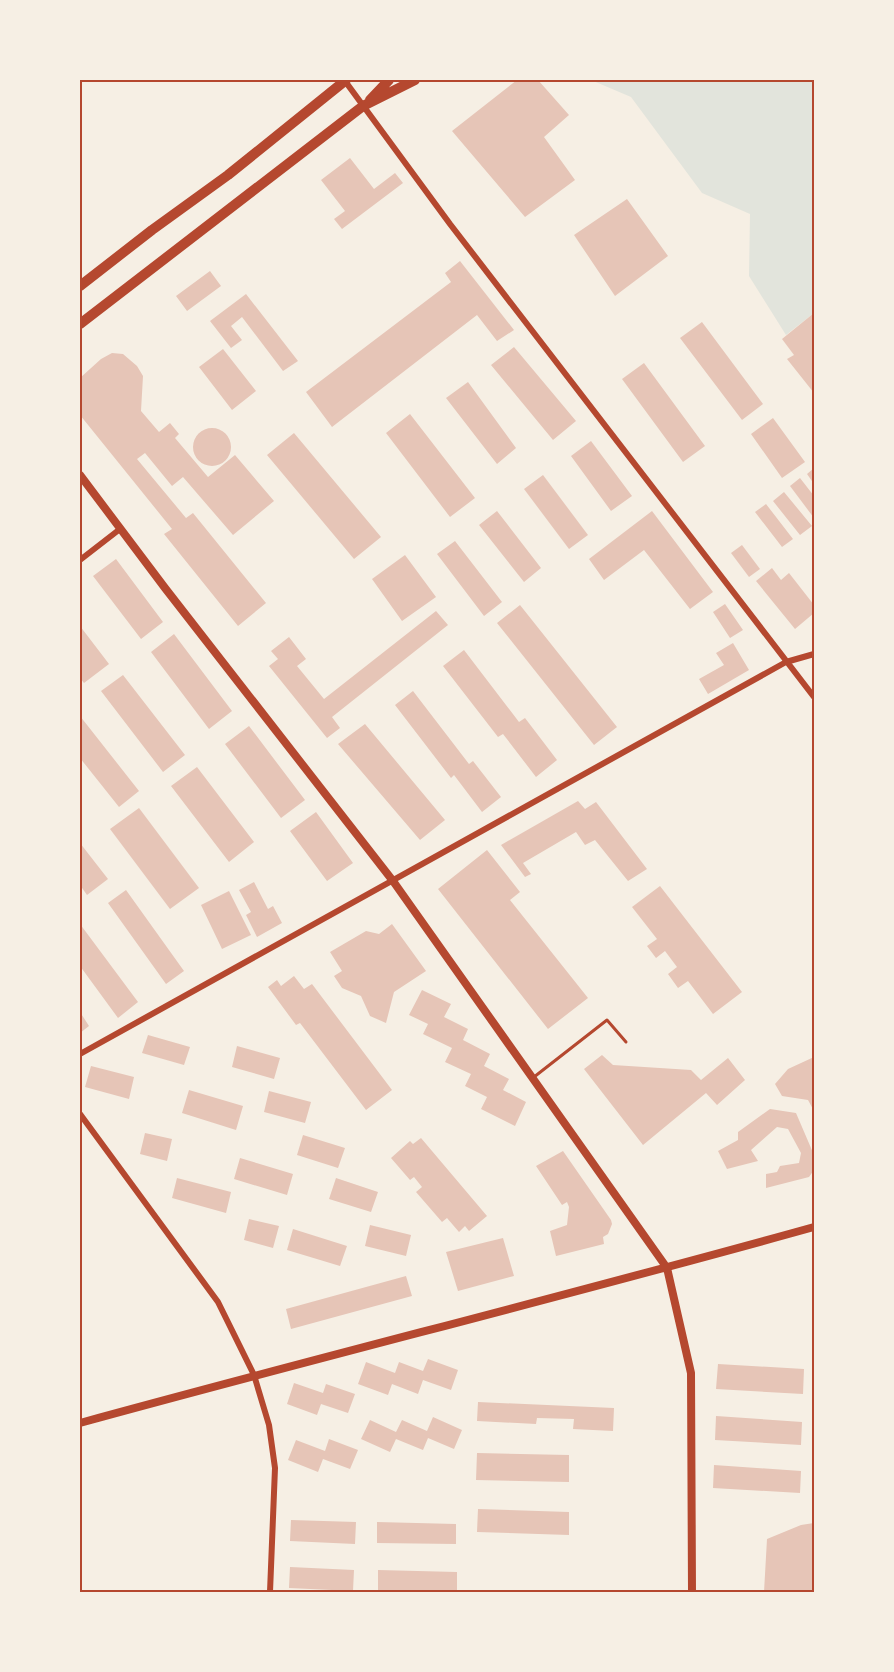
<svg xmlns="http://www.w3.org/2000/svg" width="894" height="1672" font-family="'PT Sans',sans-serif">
	<rect width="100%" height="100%" fill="#f6efe4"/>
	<path fill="#e2e4dc" d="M591 80H814V313L786 335 749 276 750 214 702 193 631 97Z"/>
	<path fill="#e6c5b7" d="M517 80H538L569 115 544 137 575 180 525 217 452 131Z
		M350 158 374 189 395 173 403 183 342 229 334 219 345 211 321 180Z
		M627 199 668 256 615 296 574 235Z
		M460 261 514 330 497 341 477 315 332 427 306 392 451 282 445 273Z
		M210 271 221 286 187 311 176 296Z
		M246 294 298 361 283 371 242 317 231 326 242 340 231 348 210 321Z
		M814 313V393L787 359 794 355 782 339Z
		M702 322 763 404 742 420 680 338Z
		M514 347 576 421 553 440 491 365Z
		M223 349 256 391 232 410 199 367Z
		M112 353 123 354 137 366 143 376 141 411 159 432 170 423 179 434 175 438 208 477 235 455 274 501 233 535 183 477 172 486 145 453 137 459 186 518 193 513 266 603 238 626 164 534 172 529 80 415V378L101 359Z
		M644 363 705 446 683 462 622 379Z
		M468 382 516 448 497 464 446 398Z
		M410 414 475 498 450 517 386 433Z
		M773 418 805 462 782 478 751 434Z
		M193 447a19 19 0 1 1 38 0a19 19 0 1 1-38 0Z
		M294 433 381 537 354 559 267 455Z
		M591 441 632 496 611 511 571 456Z
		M814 468V484L807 474Z
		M543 475 588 535 569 549 524 489Z
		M800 478 814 496V518L790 486Z
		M784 492 812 526 800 535 773 501Z
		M766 504 793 539 782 547 755 512Z
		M497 511 541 568 524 582 479 525Z
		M652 511 713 592 690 609 644 550 604 580 589 559Z
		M455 541 502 602 484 616 437 554Z
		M742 545 760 569 749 577 731 553Z
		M405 555 436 597 402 621 372 579Z
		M116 559 163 622 141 639 93 576Z
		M772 568 781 580 789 573 814 605V613L795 629 756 581Z
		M725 604 743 630 730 638 713 612Z
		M520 605 617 727 594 745 497 623Z
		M436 611 448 625 332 717 340 728 327 738 269 666 278 659 271 651 289 637 306 659 297 666 324 699Z
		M80 626 109 664 84 683 80 678Z
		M174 634 232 711 209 729 151 652Z
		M733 643 749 670 708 694 699 679 724 665 716 653Z
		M464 650 519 722 525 718 557 760 536 777 503 734 498 737 443 666Z
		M123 675 185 755 163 772 101 691Z
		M413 691 469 764 473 761 501 797 482 812 454 775 451 778 395 705Z
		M80 716 139 791 119 807 80 758Z
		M365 724 445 820 420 840 338 744Z
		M249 726 305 800 281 818 225 744Z
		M197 767 254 842 229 862 171 786Z
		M578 801 585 809 596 802 647 869 628 881 595 840 585 845 576 832 523 863 531 874 525 877 501 845Z
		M139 808 199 888 170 909 110 829Z
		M316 812 353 863 327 881 290 831Z
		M80 843 108 879 87 895 80 885Z
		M487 850 520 892 510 900 588 998 548 1029 438 889Z
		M254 882 268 909 273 906 282 923 257 937 246 915 251 912 239 890Z
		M660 886 742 992 713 1014 688 981 678 988 668 974 677 967 665 951 656 958 647 946 657 939 632 907Z
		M126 890 184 971 166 984 108 903Z
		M229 891 251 935 222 949 201 905Z
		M80 924 138 1002 118 1018 80 966Z
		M392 924 426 971 394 992 386 1023 370 1016 361 996 342 988 334 976 342 971 330 952 366 931 379 934Z
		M294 976 304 989 312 984 392 1090 366 1110 300 1023 296 1025 268 987 277 980 281 986Z
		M422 990 451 1004 444 1017 468 1029 463 1040 490 1054 484 1066 509 1079 503 1090 526 1102 515 1126 481 1109 487 1097 465 1086 471 1074 445 1062 452 1048 423 1034 428 1024 409 1015Z
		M80 1012 89 1026 80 1033Z
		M148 1035 190 1047 184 1065 142 1053Z
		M237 1046 280 1058 274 1079 232 1067Z
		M602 1055 613 1065 691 1070 701 1080 728 1058 745 1080 717 1105 706 1093 643 1145 584 1069Z
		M814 1057V1111L808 1100 782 1096 775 1084 788 1069Z
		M91 1066 134 1077 129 1099 85 1087Z
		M189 1090 243 1106 236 1130 182 1113Z
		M269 1091 311 1102 305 1123 264 1112Z
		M770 1109 796 1113 814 1155V1170L809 1177 766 1188V1174L777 1172 780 1166 799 1163 801 1153 788 1129 777 1127 751 1150 758 1161 727 1169 718 1151 738 1140V1132Z
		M145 1133 172 1139 167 1161 140 1154Z
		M303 1135 345 1148 338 1168 297 1155Z
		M421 1138 487 1216 469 1231 465 1226 459 1232 447 1218 442 1222 416 1192 422 1187 414 1177 410 1180 391 1158 410 1141 413 1144Z
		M563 1151 611 1220 612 1224 608 1234 603 1237 604 1244 556 1256 550 1231 567 1225 569 1207 567 1202 562 1205 536 1166Z
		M240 1158 293 1174 287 1195 234 1179Z
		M177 1178 231 1192 226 1213 172 1198Z
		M336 1178 378 1192 371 1212 329 1199Z
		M249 1219 279 1226 273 1248 244 1240Z
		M370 1225 411 1235 406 1256 365 1246Z
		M293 1229 347 1246 340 1266 287 1250Z
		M503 1238 514 1276 458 1291 446 1252Z
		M406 1276 412 1296 291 1329 286 1309Z
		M428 1359 458 1370 451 1390 423 1380 418 1394 392 1384 388 1395 358 1384 366 1362 395 1373 399 1362 423 1371Z
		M718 1364 804 1369 803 1394 716 1389Z
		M294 1383 323 1393 326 1384 355 1394 348 1413 321 1404 317 1415 287 1404Z
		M478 1402 614 1408 613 1431 573 1429 574 1419 537 1418 536 1424 477 1421Z
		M716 1416 802 1422 801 1445 715 1440Z
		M433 1417 462 1430 454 1449 428 1438 423 1450 396 1439 390 1452 361 1439 370 1420 396 1432 402 1420 427 1431Z
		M329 1439 358 1450 350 1469 323 1459 318 1472 288 1460 296 1440 325 1451Z
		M477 1453 569 1455V1482L476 1480Z
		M714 1465 801 1471 800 1493 713 1488Z
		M478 1509 569 1512V1535L477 1532Z
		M291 1520 356 1522 355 1544 290 1541Z
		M377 1522 456 1524V1544L377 1543Z
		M814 1523V1592H764L767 1539 801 1525Z
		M290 1567 354 1570 353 1591 289 1588Z
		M378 1570 457 1572V1592L378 1591Z"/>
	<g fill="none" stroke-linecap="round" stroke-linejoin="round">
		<path stroke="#b5482f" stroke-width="3" d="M534 1077 607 1020 626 1042"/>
		<path stroke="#b5482f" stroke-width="6" d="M345 81 450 224 814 697
			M80 560 120 529
			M80 1054 786 662 814 654
			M80 1114 218 1302 254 1375 269 1425 275 1468 270 1592"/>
		<path stroke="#b5482f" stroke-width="8" d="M80 475 165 588 393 881 667 1268 691 1373 692 1592
			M80 1423C324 1356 570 1295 814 1227"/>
		<path stroke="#b5482f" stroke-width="10" d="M370 100 389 80
			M80 286 152 230 228 175 346 80
			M80 324 363 106 415 80"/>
	</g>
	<rect width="894" height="1672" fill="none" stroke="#f6efe4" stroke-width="162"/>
	<rect x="81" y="81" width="732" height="1510" fill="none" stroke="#b5482f" stroke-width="2"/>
</svg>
